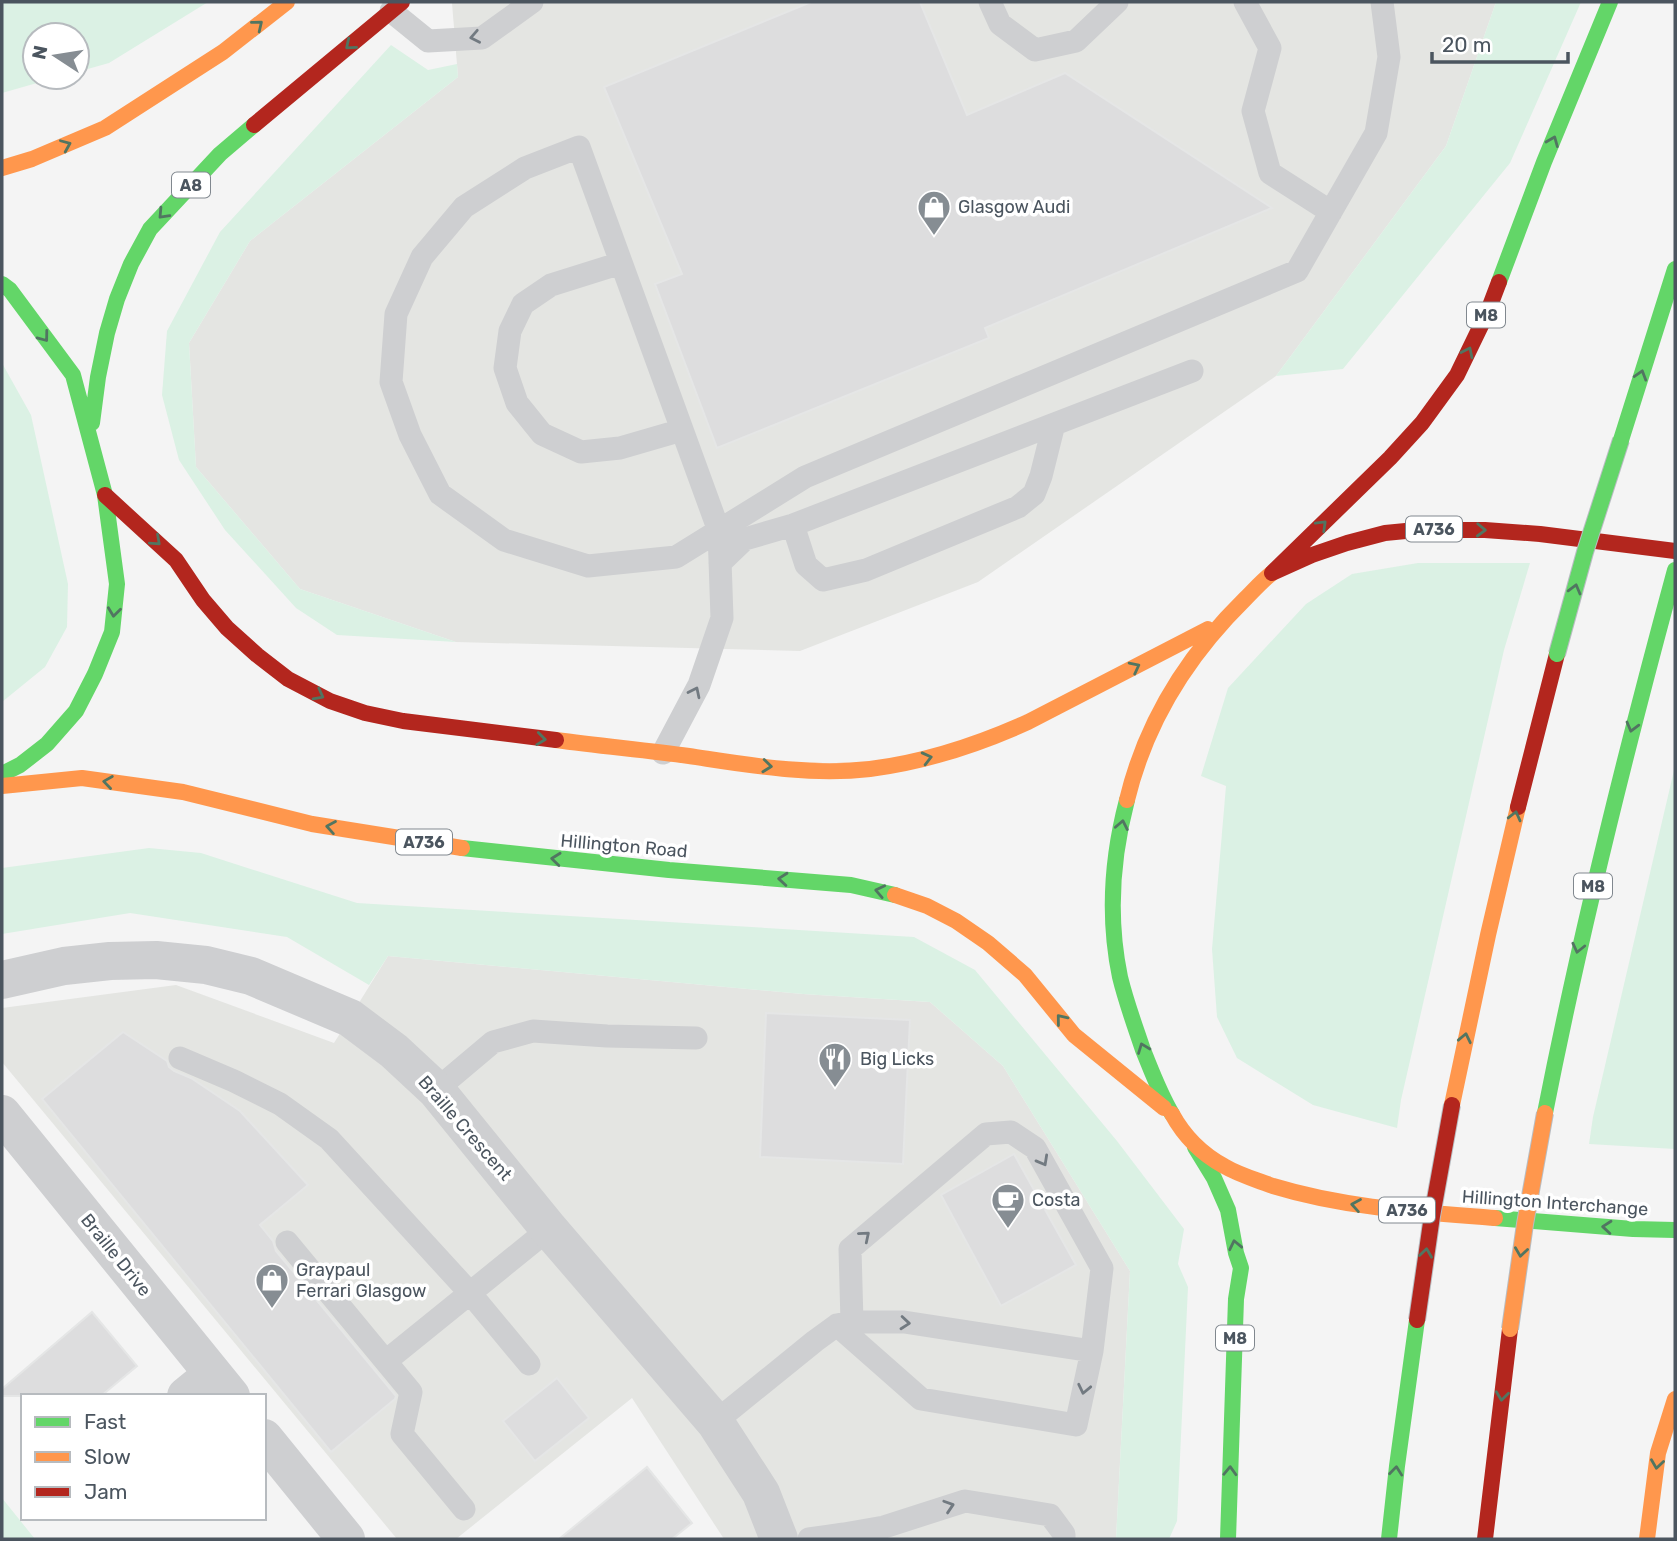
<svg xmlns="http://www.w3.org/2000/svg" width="1677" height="1541" font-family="Rubik,sans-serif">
	<rect width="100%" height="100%" fill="#f4f4f4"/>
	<path fill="#e4e5e2" d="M454 2H1496L1446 146 1276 376 978 582 800 651 456 642 300 589 196 467 189 343 250 241 458 77 452 3Z
		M388 956 803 994 930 1002 1003 1066 1130 1271 1116 1539H724L632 1398 456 1539H397L2 1062V1008L176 985 334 1043Z"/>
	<path fill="#dbf1e4" d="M2 2H208L109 63 77 72V35H35V77H58L2 93Z
		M1496 2H1581L1510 163 1343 369 1276 376 1446 146Z
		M391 45 428 70 457 64 458 77 250 241 189 343 196 467 300 589 456 642 337 635 296 608 225 530 179 460 162 395 167 331 220 232Z
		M2 363 31 415 68 584 67 627 45 667 2 702Z
		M1418 563H1530L1504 650 1401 1100 1397 1128 1313 1105 1237 1058 1217 1017 1212 949 1226 786 1201 776 1228 688 1306 604 1352 574Z
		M1675 766V1149L1589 1144 1593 1117Z
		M149 848 201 853 357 903 914 937 975 970 1117 1141 1184 1229 1178 1264 1188 1287 1177 1521 1169 1539H1116L1130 1271 1003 1066 930 1002 803 994 388 956 369 985 287 937 130 913 2 934V868Z
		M2 1498 35 1539H2Z"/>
	<path fill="#ddddde" stroke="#e5e6e6" stroke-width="2" d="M811 2H920L967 115 1065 73 1272 208 985 328 989 338 717 448 655 284 682 274 604 87Z
		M766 1013 910 1020 903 1164 760 1157Z
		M123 1032 167 1061 169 1067 174 1071 191 1078 240 1111 308 1185 260 1225 273 1241 276 1251 396 1396 395 1399 331 1452 42 1099Z
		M1014 1154 1076 1265 1001 1306 941 1195Z
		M92 1312 137 1366 101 1396H2V1389Z
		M557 1378 589 1418 535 1461 503 1421Z
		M647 1467 692 1523 672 1539H559Z"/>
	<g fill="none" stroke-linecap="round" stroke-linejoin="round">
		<path stroke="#cecfd1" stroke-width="23" d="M990 2 1000 24 1035 50 1076 41 1117 2
			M1245 2 1270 48 1253 111 1270 173 1331 212
			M391 11 428 41 482 38 532 2
			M621 263 551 285 523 304 510 331 505 368 517 403 542 434 581 452 620 448 682 430
			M793 525 806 565 823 580 866 570 1018 507 1034 494 1041 476 1054 424
			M720 563 745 539 793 525 1192 371
			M663 753 699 685 722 618 719 531 579 147 525 168 464 207 422 257 396 314 391 382 410 435 440 494 504 540 588 566 676 557 805 477 1297 271 1376 133 1389 57 1382 2
			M180 1058 234 1081 280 1104 329 1139 470 1293 529 1364
			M436 1090 493 1042 533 1031 607 1036 696 1038
			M287 1242 411 1392 402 1434 464 1509
			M852 1322 850 1249 986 1134 1011 1132 1035 1148 1102 1268 1092 1351
			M386 1361 549 1229
			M715 1422 815 1341 837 1325 852 1322H904L1092 1351 1076 1425 921 1399 837 1325
			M809 1539 844 1534 884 1527 965 1501 1050 1515 1064 1534V1539"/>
		<path stroke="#cecfd1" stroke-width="38" d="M2 980 64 966 110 961 156 960 206 965 251 976 350 1018 394 1051 436 1090 549 1229 715 1422 761 1493 779 1539
			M2 1114 231 1396
			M186 1396 213 1374
			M264 1438 346 1539"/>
		<path stroke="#63d668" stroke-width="16" d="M1499 282 1544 162 1610 2
			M2 284 10 290 73 375 105 495 117 584 112 632 95 674 76 711 47 744 20 765 2 774
			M92 423 98 377 107 333 117 299 131 264 150 229 220 154 254 125
			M1621 440 1675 269
			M1127 800C1112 857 1108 919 1120 977 1126 1002 1135 1026 1143 1050 1152 1072 1160 1094 1172 1114
			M462 848 669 870 851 885 895 895
			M1545 1113C1581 930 1626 750 1675 570
			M1195 1147 1214 1178 1228 1210 1236 1253 1241 1268 1236 1299 1228 1539
			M1495 1218 1633 1229 1675 1230
			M1389 1539 1397 1466 1417 1320"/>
		<path stroke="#ff974d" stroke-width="16" d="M2 168 32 159 105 128 223 52 287 2
			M556 740C600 746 645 750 689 756 749 765 809 776 870 769 925 762 977 745 1028 722L1208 629
			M2 786 82 778 183 792 312 824 462 848
			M1127 800C1146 721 1187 656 1245 599 1254 590 1262 581 1272 573
			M895 895 927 906 956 921 988 943 1025 975 1074 1035 1164 1108
			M1452 1105 1488 935 1518 807
			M1172 1114C1184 1136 1202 1154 1224 1166 1239 1175 1257 1180 1273 1186 1345 1208 1420 1212 1495 1218
			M1647 1539 1658 1453 1675 1399"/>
		<path stroke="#b3261e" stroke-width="16" d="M254 125 402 2
			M105 495 176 560 203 600 227 628 257 655 288 679 330 701 365 713 403 721 556 740
			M1273 572 1390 458 1422 423 1457 375 1488 311 1499 282
			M1272 573 1312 555 1347 543 1385 533 1416 530H1485L1540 534 1675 551
			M1518 807 1557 654
			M1485 1539 1510 1329"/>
		<defs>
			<path id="fast-bridge" d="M1557 654 1585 552 1621 440"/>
			<path id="slow-bridge" d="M1510 1329 1525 1224 1545 1113"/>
			<path id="jam-bridge" d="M1417 1320 1432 1216 1452 1105"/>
		</defs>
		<use href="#fast-bridge" stroke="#b9bdc2" stroke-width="18" stroke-linecap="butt"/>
		<use href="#slow-bridge" stroke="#b9bdc2" stroke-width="18" stroke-linecap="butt"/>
		<use href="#jam-bridge" stroke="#b9bdc2" stroke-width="18" stroke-linecap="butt"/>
		<use href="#fast-bridge" stroke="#63d668" stroke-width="16"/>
		<use href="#slow-bridge" stroke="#ff974d" stroke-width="16"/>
		<use href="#jam-bridge" stroke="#b3261e" stroke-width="16"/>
	</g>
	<defs><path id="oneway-chevron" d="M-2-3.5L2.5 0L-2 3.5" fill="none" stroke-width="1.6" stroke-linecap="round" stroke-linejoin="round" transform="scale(1.75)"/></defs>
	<g stroke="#517561">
		<use href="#oneway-chevron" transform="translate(258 25) rotate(-39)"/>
		<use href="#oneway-chevron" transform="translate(350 45) rotate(140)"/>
		<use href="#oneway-chevron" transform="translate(1553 141) rotate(-68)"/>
		<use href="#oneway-chevron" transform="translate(66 145) rotate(-23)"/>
		<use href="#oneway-chevron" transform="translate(163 214) rotate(133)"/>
		<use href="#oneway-chevron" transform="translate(44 337) rotate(53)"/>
		<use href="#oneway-chevron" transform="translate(1468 352) rotate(-64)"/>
		<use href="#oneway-chevron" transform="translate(1641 375) rotate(-73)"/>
		<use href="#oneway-chevron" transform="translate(1322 525) rotate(-44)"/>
		<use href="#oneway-chevron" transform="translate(1481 530) rotate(2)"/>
		<use href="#oneway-chevron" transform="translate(156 541) rotate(42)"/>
		<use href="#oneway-chevron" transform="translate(1575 589) rotate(-75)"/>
		<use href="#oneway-chevron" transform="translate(114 612) rotate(97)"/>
		<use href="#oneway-chevron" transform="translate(1135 667) rotate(-27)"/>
		<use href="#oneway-chevron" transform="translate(319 695) rotate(28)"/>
		<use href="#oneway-chevron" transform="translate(1632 727) rotate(105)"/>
		<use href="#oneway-chevron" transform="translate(541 739) rotate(7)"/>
		<use href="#oneway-chevron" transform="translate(927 758) rotate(-14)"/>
		<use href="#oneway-chevron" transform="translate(767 766) rotate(6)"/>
		<use href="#oneway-chevron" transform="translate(108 782) rotate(-172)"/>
		<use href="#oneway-chevron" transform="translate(1515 816) rotate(-76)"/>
		<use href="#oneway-chevron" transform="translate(1122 825) rotate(-79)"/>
		<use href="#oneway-chevron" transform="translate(331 827) rotate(-170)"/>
		<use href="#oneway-chevron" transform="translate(556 859) rotate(-174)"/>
		<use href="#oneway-chevron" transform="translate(783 879) rotate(-175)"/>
		<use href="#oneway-chevron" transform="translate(880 891) rotate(-168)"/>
		<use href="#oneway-chevron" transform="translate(1578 948) rotate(103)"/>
		<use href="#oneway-chevron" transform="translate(1061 1019) rotate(-129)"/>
		<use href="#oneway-chevron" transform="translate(1465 1038) rotate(-78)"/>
		<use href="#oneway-chevron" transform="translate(1143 1048) rotate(-111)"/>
		<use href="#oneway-chevron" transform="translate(1356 1205) rotate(-170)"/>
		<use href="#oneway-chevron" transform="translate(1607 1227) rotate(-175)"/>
		<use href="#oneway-chevron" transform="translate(1235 1245) rotate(-102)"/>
		<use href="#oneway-chevron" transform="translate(1521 1252) rotate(98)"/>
		<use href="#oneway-chevron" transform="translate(1426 1253) rotate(-82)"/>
		<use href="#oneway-chevron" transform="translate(1502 1396) rotate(97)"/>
		<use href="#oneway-chevron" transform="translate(1657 1464) rotate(98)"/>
		<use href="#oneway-chevron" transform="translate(1230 1471) rotate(-88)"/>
		<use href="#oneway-chevron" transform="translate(1396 1471) rotate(-84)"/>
	</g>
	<g stroke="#727a81">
		<use href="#oneway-chevron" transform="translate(475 37) rotate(169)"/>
		<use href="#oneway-chevron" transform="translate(695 692) rotate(-64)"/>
		<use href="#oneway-chevron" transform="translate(1043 1161) rotate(61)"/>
		<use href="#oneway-chevron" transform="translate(865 1236) rotate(-40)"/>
		<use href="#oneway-chevron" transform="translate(905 1323) rotate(5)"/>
		<use href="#oneway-chevron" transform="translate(1084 1389) rotate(102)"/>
		<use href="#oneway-chevron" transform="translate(949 1506) rotate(-18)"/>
	</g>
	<defs>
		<symbol id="shop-pin" viewBox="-11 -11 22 30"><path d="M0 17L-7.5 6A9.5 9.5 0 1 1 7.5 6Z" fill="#868d93" stroke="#fff"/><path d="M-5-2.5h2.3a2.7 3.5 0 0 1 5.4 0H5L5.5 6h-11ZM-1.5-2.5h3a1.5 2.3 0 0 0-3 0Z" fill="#fff"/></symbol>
		<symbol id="restaurant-pin" viewBox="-11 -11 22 30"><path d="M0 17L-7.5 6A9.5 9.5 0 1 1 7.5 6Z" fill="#868d93" stroke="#fff"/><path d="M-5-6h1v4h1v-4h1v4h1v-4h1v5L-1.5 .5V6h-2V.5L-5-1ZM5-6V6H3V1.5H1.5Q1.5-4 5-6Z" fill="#fff"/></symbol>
		<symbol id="cafe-pin" viewBox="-11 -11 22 30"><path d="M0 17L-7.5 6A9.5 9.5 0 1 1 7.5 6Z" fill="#868d93" stroke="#fff"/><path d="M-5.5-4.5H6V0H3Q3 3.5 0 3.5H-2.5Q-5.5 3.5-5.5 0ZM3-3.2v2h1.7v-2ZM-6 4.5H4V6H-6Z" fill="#fff"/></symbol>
	</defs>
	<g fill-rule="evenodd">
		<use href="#shop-pin" x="915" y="188" width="38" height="52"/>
		<use href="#restaurant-pin" x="816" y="1040" width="38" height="52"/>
		<use href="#cafe-pin" x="989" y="1181" width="38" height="52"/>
		<use href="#shop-pin" x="253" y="1261" width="38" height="52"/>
	</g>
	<g text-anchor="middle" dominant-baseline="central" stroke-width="7" stroke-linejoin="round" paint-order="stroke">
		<g fill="#fff" stroke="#81888f" stroke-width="2">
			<rect x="172" y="172.5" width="38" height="25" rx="5"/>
			<rect x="1467" y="302.5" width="38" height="25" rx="5"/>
			<rect x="1406" y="516.5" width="56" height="25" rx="5"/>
			<rect x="396" y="829.5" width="56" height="25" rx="5"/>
			<rect x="1574" y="873.5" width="38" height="25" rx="5"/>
			<rect x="1379" y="1197.5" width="56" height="25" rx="5"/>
			<rect x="1216" y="1325.5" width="38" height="25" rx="5"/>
		</g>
		<g font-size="16" font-weight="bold" fill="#4b555f">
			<text x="191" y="185">A8</text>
			<text x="1486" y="315">M8</text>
			<text x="1434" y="529">A736</text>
			<text x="424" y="842">A736</text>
			<text x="1593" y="886">M8</text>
			<text x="1407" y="1210">A736</text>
			<text x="1235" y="1338">M8</text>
		</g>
		<g font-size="18" fill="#4b555f" stroke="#fff" text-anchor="start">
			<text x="958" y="207">Glasgow Audi</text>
			<text x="860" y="1059">Big Licks</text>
			<text x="1032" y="1200">Costa</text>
			<text x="296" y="1270">Graypaul<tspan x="296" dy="21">Ferrari Glasgow</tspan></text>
		</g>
		<g font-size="18" fill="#4b555f" stroke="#fff">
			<text transform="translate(624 846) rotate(5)">Hillington Road</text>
			<text transform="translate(465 1128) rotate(49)">Braille Crescent</text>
			<text transform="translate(1555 1203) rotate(4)">Hillington Interchange</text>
			<text transform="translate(116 1255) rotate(51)">Braille Drive</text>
		</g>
	</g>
	<rect width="1677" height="1541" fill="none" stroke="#4b555f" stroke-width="7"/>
	<rect x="21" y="1394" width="245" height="126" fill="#ffffff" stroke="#b7bbbf" stroke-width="2"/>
	<rect x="35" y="1417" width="35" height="10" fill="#63d668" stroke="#b7bbbf" stroke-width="2"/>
	<text x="84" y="1429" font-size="21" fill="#4b555f">Fast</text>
	<rect x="35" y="1452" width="35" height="10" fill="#ff974d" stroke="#b7bbbf" stroke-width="2"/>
	<text x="84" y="1464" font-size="21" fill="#4b555f">Slow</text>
	<rect x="35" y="1487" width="35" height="10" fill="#b3261e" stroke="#b7bbbf" stroke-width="2"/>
	<text x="84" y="1499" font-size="21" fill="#4b555f">Jam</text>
	<g transform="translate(56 56) rotate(282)"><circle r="33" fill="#ffffff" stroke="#b7bbbf" stroke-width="2"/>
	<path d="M0-5L12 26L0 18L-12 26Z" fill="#868d93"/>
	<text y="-10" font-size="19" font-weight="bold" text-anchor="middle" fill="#4b555f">N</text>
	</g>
	<path d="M1432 52v10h136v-10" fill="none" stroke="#4b555f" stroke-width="3.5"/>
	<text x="1442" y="52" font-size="21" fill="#4b555f" stroke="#ffffff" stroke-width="5" paint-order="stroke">20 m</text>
</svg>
